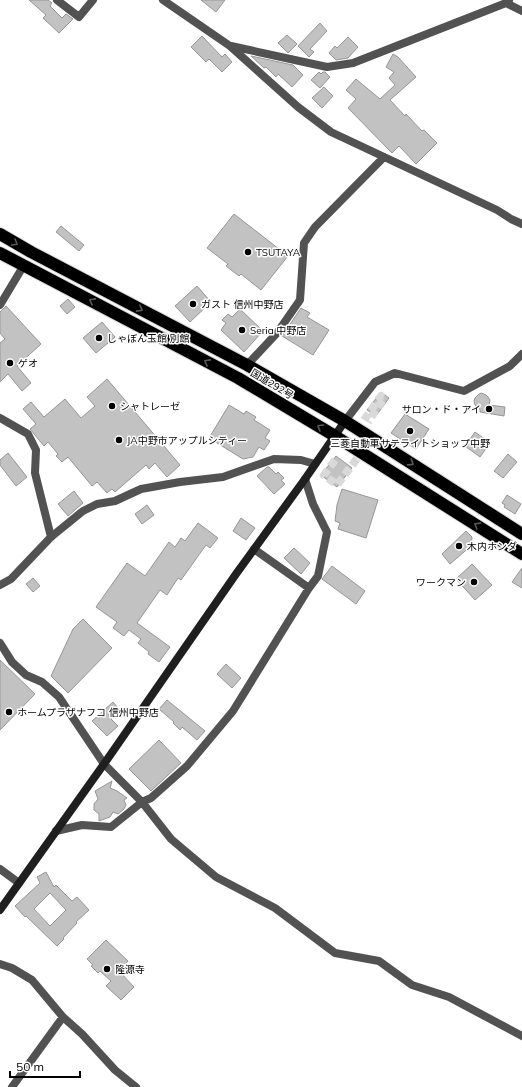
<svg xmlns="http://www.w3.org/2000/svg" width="522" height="1087" font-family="Mulish,'Noto Sans JP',sans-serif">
	<rect width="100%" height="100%" fill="#fff"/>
	<path fill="#c2c2c2" stroke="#969696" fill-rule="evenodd" d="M29 0H48L52 3 50 6 62 18 66 14 73 19 59 33 43 18 46 15Z
		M201 0H225L216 12Z
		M320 23 327 31 310 49 314 52 309 57 298 46Z
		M287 35 297 44 288 53 278 43Z
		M202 36 222 57 225 54 232 62 222 72 209 59 206 62 191 47Z
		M348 37 358 47 348 58 336 60 329 53 335 46 337 48Z
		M393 54 398 57 416 77 390 100 405 116 406 114 422 131 424 130 437 143 416 164 399 146 392 153 348 108 356 99 346 90 356 79 380 99 395 85 389 78 394 72 386 67Z
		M251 56 293 65 303 75 292 87 278 74 276 77 266 67 264 68Z
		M319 72 321 74 323 72H325L330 77 320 88 311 80Z
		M324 87 333 96 322 108 312 98Z
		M234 214 288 256 261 290 241 274 239 276 226 266 228 264 207 248Z
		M61 226 84 245 79 251 56 232Z
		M197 286 211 302 190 322 175 306Z
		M68 299 75 307 67 314 60 306Z
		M6 306 41 344 17 366 31 383 22 391 8 374 0 382V343L5 339 0 333V312Z
		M301 308 310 313 307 317 329 330 313 355 282 336Z
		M240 309 263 331 244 352 221 330 226 323 222 320 228 314 232 317Z
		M102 322 115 337 96 353 83 338Z
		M107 379 180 465 167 477 155 463 149 469 146 465 115 492 112 489 107 493 97 482 92 486 68 457 62 462 56 456 58 454 48 442 44 446 30 429 36 424 23 409 31 402 44 417 65 399 81 418 95 406 87 397Z
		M381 392 389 398 376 416 367 410Z
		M481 393 486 395 488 397 490 400 489 405 505 407 504 416 480 412V409L475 405 474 401 475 398 478 395Z
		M229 405 244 414 246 411 256 417 254 420 270 430 265 438 270 441 264 450 259 447 253 457 243 459 209 438Z
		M405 414 429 429 416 449 391 433Z
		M475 432 490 443 480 457 465 446Z
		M8 453 27 477 16 486 0 465V460Z
		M508 454 517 462 503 478 494 471Z
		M336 456 352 468 337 487 321 475Z
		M267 467H269L276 474 278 472 284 478 281 480 285 484 274 494 257 476Z
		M342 489 378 500 366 538 338 529 340 523 335 521 337 505Z
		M74 491 83 503 68 516 58 504Z
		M507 495 521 504 515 514 504 507 505 505 502 503Z
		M147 505 154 515 142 524 135 514Z
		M241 518 255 528 246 540 233 531Z
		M198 523 218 538 210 548 206 545 181 580 178 578 167 595 160 590 137 623 170 647 159 662 148 654 149 652 138 643 141 639 129 630 124 636 113 628 117 622 96 607 127 563 145 576 169 542 175 547 181 538 185 541Z
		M466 531 472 537 471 546 450 564 442 554Z
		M294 548 310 563 301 574 284 558Z
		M472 564 492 585 475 600 456 579Z
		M332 566 365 591 356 604 322 579Z
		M522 568V588L512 582Z
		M33 578 40 586 33 592 26 584Z
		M83 619 112 648 68 693 51 676 73 629Z
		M0 660 35 694 0 730Z
		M226 664 241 678 232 688 217 674Z
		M167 700 205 731 197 740 182 727 180 730 173 723 174 722 159 709Z
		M113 702 120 710 111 719 118 726 107 736 92 721Z
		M159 740 181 763 151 791 129 769Z
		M112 781 110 788 117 791 127 798 124 800 126 805 124 809 118 814 113 812 110 817 99 821V814L94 810V804L98 799 95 791Z
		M46 872 54 887 56 885 72 901 77 897 89 910 76 922 77 923 63 938 64 939 57 946 26 916 25 917 15 906 40 883 37 877ZM50 893 66 910 50 926 34 909Z
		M106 940 128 961 119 971 134 987 121 1000 106 986 111 981 100 971 98 973 91 966 93 965 87 959Z"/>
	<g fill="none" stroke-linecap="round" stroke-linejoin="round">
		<path stroke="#d9d9d9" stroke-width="8" stroke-dasharray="8 4" stroke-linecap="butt" d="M364 420 381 396 384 398 368 422
			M335 460 324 475 337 485 359 456"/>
		<defs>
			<path id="highway" d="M0 234 31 252 247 365 345 421 522 534
				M0 253 238 378 335 436 522 554"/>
		</defs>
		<use href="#highway" stroke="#dbdbdb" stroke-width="14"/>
		<path stroke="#525252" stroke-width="8" d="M57 0 79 17 93 0
			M163 0 230 46 298 107 331 132 497 210 511 219 522 224
			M506 3 522 11
			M231 46 327 67 353 63 506 3 509 0
			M0 305 24 265
			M247 365 277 333 300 300 304 243 315 227 384 157
			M0 418 28 434 36 450 35 473 51 537
			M345 421 375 382 395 373 464 391 510 366 522 354
			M254 549 309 588
			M0 585 11 579 51 537 83 511 97 504 115 501 141 489 180 482 223 477 274 459 301 460 315 464
			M0 643 12 662 26 675 42 682 59 697 104 764 142 802 171 839 216 877 275 908 335 953 379 961 412 985 449 997 522 1036
			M56 831 82 825 111 827 142 802 151 798 187 766 233 711 309 588 318 576 327 532 313 504 305 479
			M0 869 19 883
			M0 964 12 968 32 980 63 1017 82 1034 115 1070 136 1087
			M12 1087 63 1017"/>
		<path stroke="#1f1f1f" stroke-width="8" d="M0 910 104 764 236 574 305 479 345 421"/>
		<use href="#highway" stroke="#000" stroke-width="12"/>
	</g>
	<defs><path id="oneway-chevron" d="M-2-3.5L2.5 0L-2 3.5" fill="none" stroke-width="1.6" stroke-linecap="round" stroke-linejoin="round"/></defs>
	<g stroke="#595959">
		<use href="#oneway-chevron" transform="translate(15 243) rotate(30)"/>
		<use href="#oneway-chevron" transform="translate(92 301) rotate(-152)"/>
		<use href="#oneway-chevron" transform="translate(140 309) rotate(28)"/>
		<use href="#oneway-chevron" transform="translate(207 362) rotate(-152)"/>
		<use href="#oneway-chevron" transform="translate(320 427) rotate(-149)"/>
		<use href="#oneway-chevron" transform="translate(411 463) rotate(33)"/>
		<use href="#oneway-chevron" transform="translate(477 525) rotate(-148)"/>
	</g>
	<g fill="#000" stroke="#fff" stroke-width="1.5">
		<circle cx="248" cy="252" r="4"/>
		<circle cx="193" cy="304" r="4"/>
		<circle cx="242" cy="330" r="4"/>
		<circle cx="99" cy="338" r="4"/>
		<circle cx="10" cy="363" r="4"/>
		<circle cx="112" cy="406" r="4"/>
		<circle cx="489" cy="409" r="4"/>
		<circle cx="410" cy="431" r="4"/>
		<circle cx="119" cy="440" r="4"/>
		<circle cx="459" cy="546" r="4"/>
		<circle cx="474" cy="582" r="4"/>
		<circle cx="9" cy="712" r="4"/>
		<circle cx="107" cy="969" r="4"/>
	</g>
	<g text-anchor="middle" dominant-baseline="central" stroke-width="3" stroke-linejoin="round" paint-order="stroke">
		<g font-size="10" fill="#000" stroke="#fff" text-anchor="start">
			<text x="256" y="252">TSUTAYA</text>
			<text x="201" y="304">ガスト 信州中野店</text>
			<text x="250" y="330">Seria 中野店</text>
			<text x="107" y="338">しゃぼん玉館 別館</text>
			<text x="18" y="363">ゲオ</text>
			<text x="120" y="406">シャトレーゼ</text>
			<text x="481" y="409" text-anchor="end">サロン・ド・アイ</text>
			<text x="127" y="440">JA中野市アップルシティー</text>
			<text x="410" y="443" text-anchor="middle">三菱自動車サテライトショップ中野</text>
			<text x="467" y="546">木内ホンダ</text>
			<text x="466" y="582" text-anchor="end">ワークマン</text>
			<text x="17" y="712">ホームプラザナフコ 信州中野店</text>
			<text x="115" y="969">隆源寺</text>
		</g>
		<g font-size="10" fill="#000" stroke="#fff">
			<text transform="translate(272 384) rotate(31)">国道292号</text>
		</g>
	</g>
	<path d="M10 1071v6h70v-6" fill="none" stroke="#000000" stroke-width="2"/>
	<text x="16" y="1071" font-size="12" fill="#000000" stroke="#ffffff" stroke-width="3" paint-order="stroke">50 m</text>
</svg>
